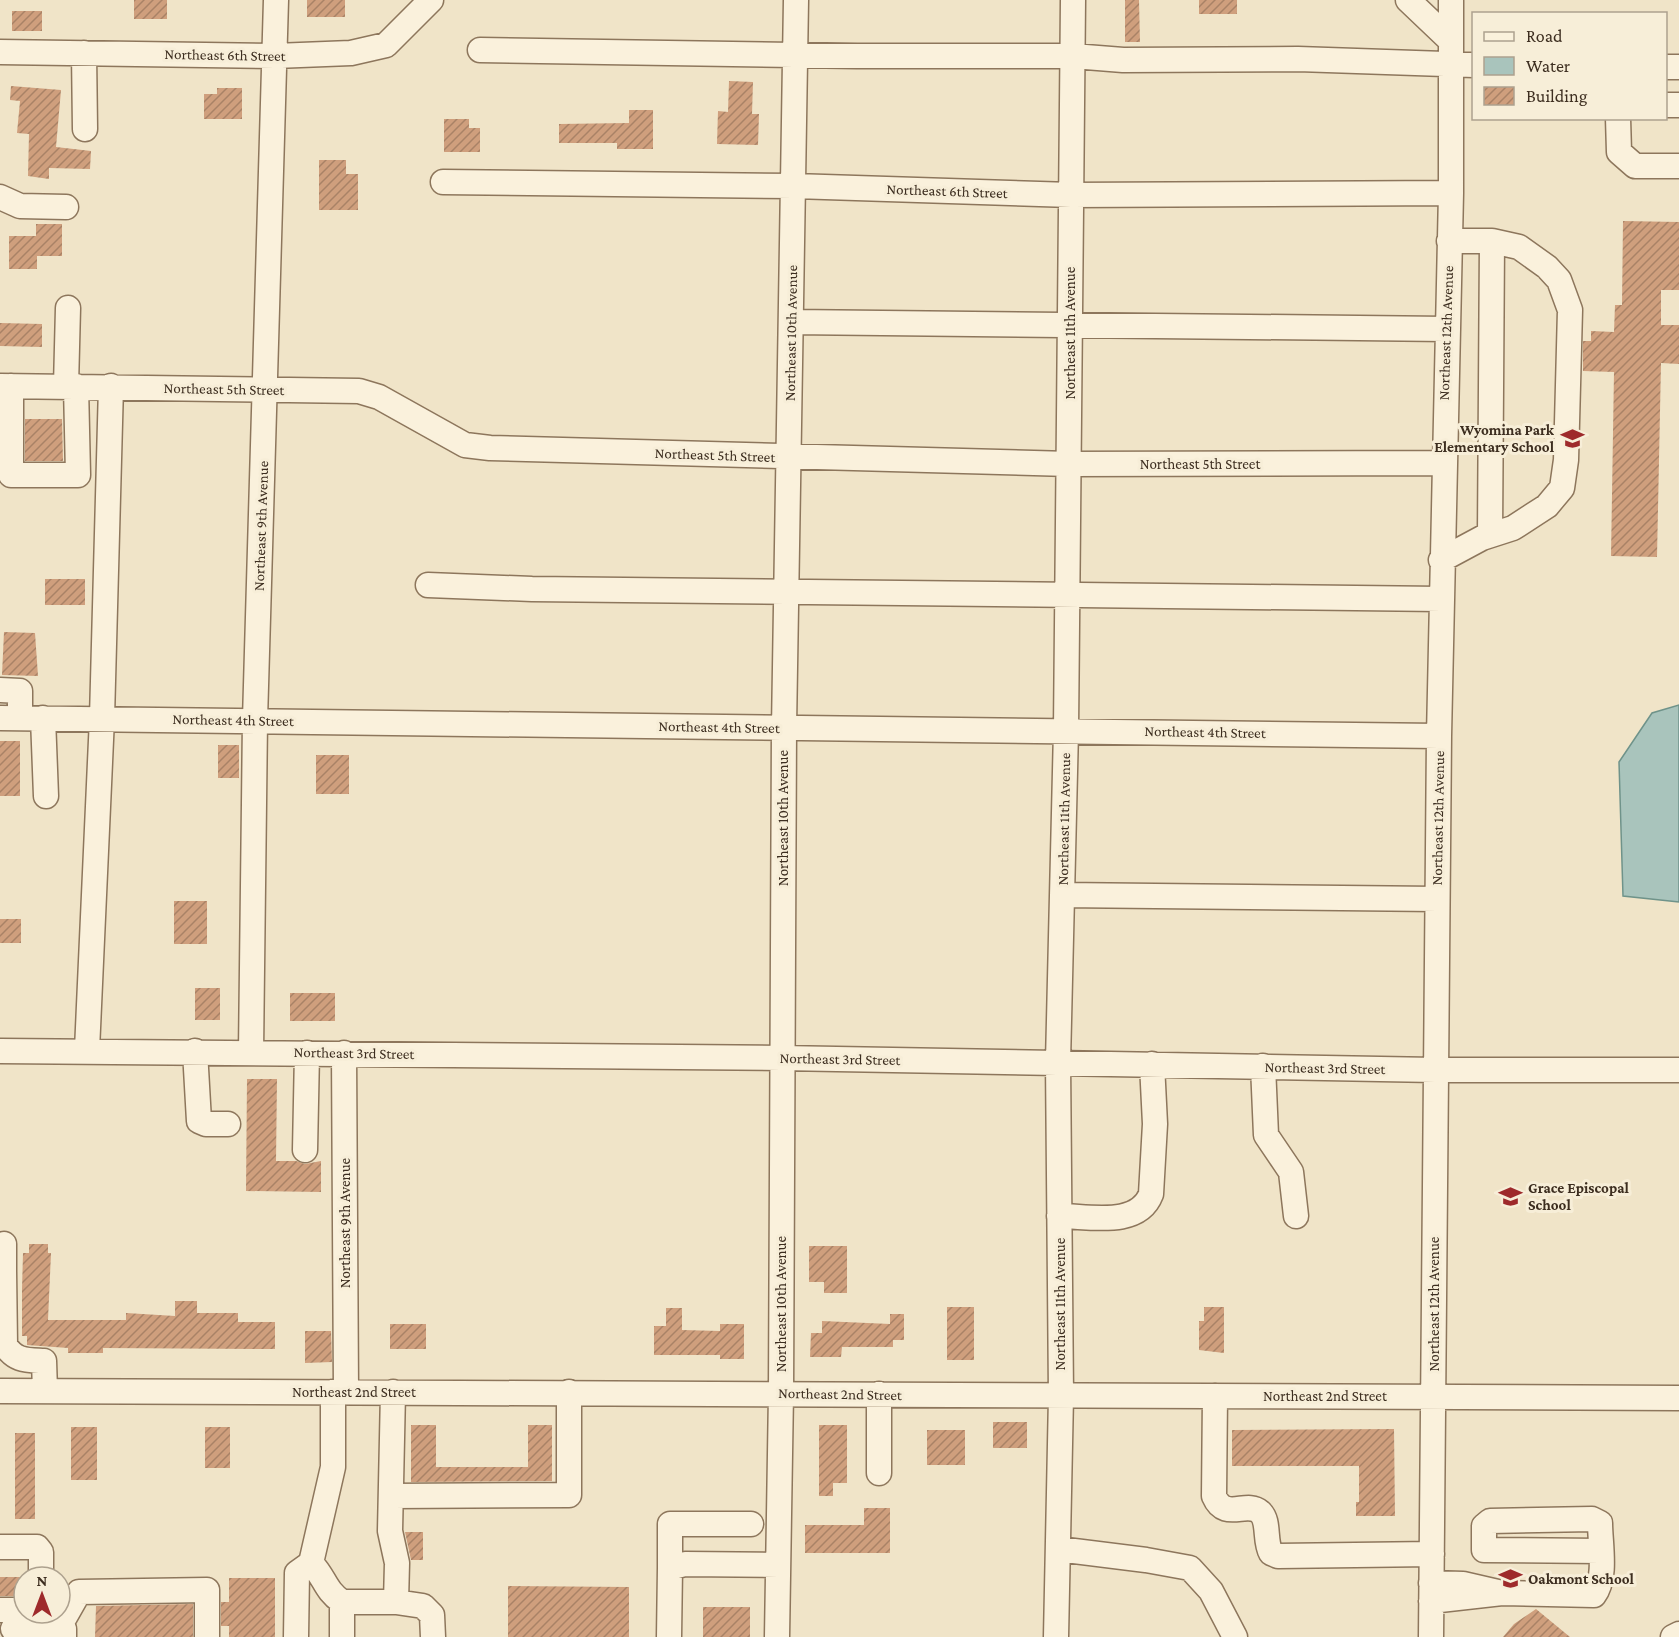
<svg xmlns="http://www.w3.org/2000/svg" width="1679" height="1637" font-family="'Crimson Pro',serif">
	<defs>
		<pattern id="building-hatch" width="6" height="6" patternUnits="userSpaceOnUse" patternTransform="scale(1.5)"><rect width="6" height="6" fill="#cf9f7d"/><path d="M-1 1l2-2M0 6l6-6M5 7l2-2" fill="none" stroke="#a98266"/></pattern>
	</defs>
	<rect width="100%" height="100%" fill="#f0e4c8"/>
	<path fill="#a9c4bc" stroke="#6f938a" stroke-width="1.5" d="M1679 705V902L1623 896 1619 762 1652 713Z"/>
	<path fill="url(#building-hatch)" d="M134 0H167V19H134Z
		M307 0H345V17H307Z
		M1125 0H1139L1140 42H1125Z
		M1199 0H1237V14H1199Z
		M12 11H42V31H12Z
		M729 81 753 82 752 114H759L758 145 717 144 718 111 728 112Z
		M11 86 61 90 56 147 91 151 90 169 49 168V179L28 176 29 134 17 133 20 101 10 100Z
		M217 88H242V119H204V94H217Z
		M629 110H653V149H617V143H559V124L629 123Z
		M444 119H469V128H480V152H444Z
		M319 160H346V174H358V210H319Z
		M1623 221 1679 222V290H1661V325H1679V364L1661 363 1657 557 1611 556 1614 372 1583 371V341H1591V331L1614 332 1615 305H1622Z
		M36 224H62V256H37V269H9V236H36Z
		M0 323 42 324V347L0 346Z
		M25 419H62L63 461H25Z
		M45 579H85V605H45Z
		M4 632 35 633 38 676 2 675Z
		M0 741H20V796H0Z
		M218 745H239V778H218Z
		M316 755H349V794H316Z
		M174 901H207V944H174Z
		M0 919H21V943H0Z
		M195 988H220V1020H195Z
		M290 993H335V1021H290Z
		M247 1079H277L276 1161H296L305 1164 321 1161V1192L246 1191Z
		M29 1244H48V1253H51L48 1320H126V1313L175 1316V1301H197V1313H238V1322H275V1349L103 1348V1353H68V1348L27 1345V1336H22V1290L23 1253H29Z
		M809 1246H847V1293H824V1282H809Z
		M947 1307H974V1360H947Z
		M1204 1307H1224V1353L1199 1350V1321H1204Z
		M666 1308H682V1330L720 1331V1324H744V1359H720V1355H654V1326H666Z
		M890 1314H904V1340H893V1347H842L841 1357H810L811 1333H822V1321L890 1324Z
		M390 1324H426V1349H390Z
		M305 1331H331L332 1362 305 1363Z
		M993 1422H1027V1448H993Z
		M411 1425H436V1467H528V1425H552V1481L411 1482Z
		M819 1425H847V1483H833V1496H819Z
		M71 1427H97V1480H71Z
		M205 1427H230V1468H205Z
		M1394 1429 1395 1516H1356V1502H1359V1466H1232V1430Z
		M927 1430H965V1465H927Z
		M15 1433H35V1519H15Z
		M864 1508H890V1553H805V1525H864Z
		M405 1532H423V1560H411Z
		M0 1577H24V1596H0Z
		M229 1578H275V1637H229V1626H221V1602H229Z
		M508 1586 629 1587V1637H508Z
		M193 1604V1637H95L96 1606Z
		M703 1607H750V1637H703Z
		M1536 1609 1570 1637H1503L1514 1624Z"/>
	<g fill="none" stroke-linecap="round" stroke-linejoin="round">
		<defs>
			<path id="minor" d="M1408 0 1450 40
				M480 50 857 56H1073L1123 60 1298 59 1474 65
				M0 52 275 56 351 53 386 45 431 0
				M84 53 85 129
				M1666 67H1679
				M1666 105H1679
				M1618 118 1619 152 1635 166H1679
				M443 182 794 186 1071 195 1451 193
				M0 197 20 206 66 207
				M792 322 1447 329
				M0 386 359 391 379 397 465 445 490 448 1069 464 1443 463
				M11 386V475H78L76 386
				M66 386 68 308
				M1490 535 1492 241
				M1441 560 1482 538 1513 528 1547 506 1562 488 1566 460 1570 310 1559 280 1547 267 1519 247 1492 241H1449
				M428 585 532 589 1441 599
				M0 690 20 691V718
				M0 718 1439 736
				M43 718 46 796
				M1062 895 1437 899
				M87 1050 102 718 111 386
				M0 1051 781 1058 1435 1070H1679
				M195 1051 199 1121 206 1124H228
				M251 1052 255 720 276 0
				M344 1053 346 1392
				M1263 1066 1266 1135 1291 1172 1296 1216
				M305 1150 307 1053
				M1059 1216C1089 1216 1138 1228 1151 1194L1155 1124 1152 1064
				M4 1244V1271
				M0 1271H4L5 1345C15 1361 26 1360 44 1361L45 1391
				M0 1391 1679 1398
				M879 1394V1473
				M1215 1396 1214 1496C1225 1522 1246 1500 1260 1512 1270 1521 1264 1541 1271 1553L1278 1556 1432 1554
				M392 1496 569 1495V1392
				M0 1547H37L41 1552V1577
				M1058 1549 1146 1560 1190 1568 1211 1591 1235 1637
				M311 1563C326 1579 324 1589 342 1602V1637
				M670 1568V1524H751
				M1502 1593 1594 1595C1607 1578 1600 1543 1600 1523L1592 1519 1490 1521 1484 1526V1550L1600 1551
				M1431 1601 1502 1593 1463 1584 1431 1583
				M342 1602H396L397 1563 390 1531 393 1392
				M396 1602 423 1606 432 1615 433 1637
				M0 1610H24
				M13 1629H64V1637
				M58 1629 79 1592 207 1590V1637
				M296 1637 297 1573 311 1563 333 1467V1392
				M669 1637 670 1568 685 1564 778 1565
				M777 1637 781 1393 784 728 796 0
				M1056 1637 1061 1396 1058 1062 1066 730 1073 0
				M1431 1637 1439 736 1451 193V0
				M1673 1637 1679 1634"/>
		</defs>
		<use href="#minor" stroke="#8d765c" stroke-width="27"/>
		<use href="#minor" stroke="#faf1dc" stroke-width="24"/>
	</g>
	<defs>
		<symbol id="school-bare" viewBox="-9 -9 18 18"><path d="M0-5L7-2L0 1L-7-2ZM-4 1L0 2.5L4 1V4Q0 6-4 4Z" fill="#9e2a2b" stroke="#f7eed8" stroke-width="2.5" paint-order="stroke"/></symbol>
	</defs>
	<g fill-rule="evenodd">
		<use href="#school-bare" x="1556" y="422" width="33" height="33"/>
		<use href="#school-bare" x="1494" y="1180" width="33" height="33"/>
		<use href="#school-bare" x="1494" y="1562" width="33" height="33"/>
	</g>
	<g text-anchor="middle" dominant-baseline="central" stroke-width="6" stroke-linejoin="round" paint-order="stroke">
		<g font-size="15" fill="#3d2e20" stroke="#f7eed8">
			<text transform="translate(225 55) rotate(1)">Northeast 6th Street</text>
			<text transform="translate(947 191) rotate(2)">Northeast 6th Street</text>
			<text transform="translate(791 333) rotate(-89)">Northeast 10th Avenue</text>
			<text transform="translate(1070 333) rotate(-90)">Northeast 11th Avenue</text>
			<text transform="translate(1446 333) rotate(-88)">Northeast 12th Avenue</text>
			<text transform="translate(224 389) rotate(1)">Northeast 5th Street</text>
			<text transform="translate(715 455) rotate(2)">Northeast 5th Street</text>
			<text x="1200" y="464">Northeast 5th Street</text>
			<text transform="translate(261 526) rotate(-88)">Northeast 9th Avenue</text>
			<text transform="translate(233 720) rotate(1)">Northeast 4th Street</text>
			<text transform="translate(719 727) rotate(1)">Northeast 4th Street</text>
			<text transform="translate(1205 732) rotate(1)">Northeast 4th Street</text>
			<text transform="translate(783 818) rotate(-90)">Northeast 10th Avenue</text>
			<text transform="translate(1438 818) rotate(-89)">Northeast 12th Avenue</text>
			<text transform="translate(1064 819) rotate(-89)">Northeast 11th Avenue</text>
			<text transform="translate(354 1053) rotate(1)">Northeast 3rd Street</text>
			<text transform="translate(840 1059) rotate(1)">Northeast 3rd Street</text>
			<text transform="translate(1325 1068) rotate(1)">Northeast 3rd Street</text>
			<text transform="translate(345 1223) rotate(-90)">Northeast 9th Avenue</text>
			<text transform="translate(781 1304) rotate(-90)">Northeast 10th Avenue</text>
			<text transform="translate(1060 1304) rotate(-90)">Northeast 11th Avenue</text>
			<text transform="translate(1434 1304) rotate(-90)">Northeast 12th Avenue</text>
			<text x="354" y="1392">Northeast 2nd Street</text>
			<text transform="translate(840 1394) rotate(1)">Northeast 2nd Street</text>
			<text x="1325" y="1396">Northeast 2nd Street</text>
		</g>
		<g font-size="15" font-weight="bold" fill="#3d2e20" stroke="#f7eed8" text-anchor="start">
			<text x="1554" y="430" text-anchor="end">Wyomina Park<tspan x="1554" dy="17">Elementary School</tspan></text>
			<text x="1528" y="1188">Grace Episcopal<tspan x="1528" dy="17">School</tspan></text>
			<text x="1528" y="1579">Oakmont School</text>
		</g>
	</g>
	<rect x="1472" y="12" width="195" height="108" fill="#f7eed8" stroke="#ada18e" stroke-width="1.5"/>
	<rect x="1484" y="32" width="30" height="9" fill="#faf1dc" stroke="#ada18e" stroke-width="1.5"/>
	<text x="1526" y="42" font-size="18" fill="#3d2e20">Road</text>
	<rect x="1484" y="57" width="30" height="18" fill="#a9c4bc" stroke="#ada18e" stroke-width="1.5"/>
	<text x="1526" y="72" font-size="18" fill="#3d2e20">Water</text>
	<rect x="1484" y="87" width="30" height="18" fill="url(#building-hatch)" stroke="#ada18e" stroke-width="1.5"/>
	<text x="1526" y="102" font-size="18" fill="#3d2e20">Building</text>
	<g transform="translate(42 1595)"><circle r="28" fill="#f7eed8" stroke="#ada18e" stroke-width="1.5"/>
	<path d="M0-4.5L10 22L0 15L-10 22Z" fill="#9e2a2b"/>
	<text y="-9" font-size="16" font-weight="bold" text-anchor="middle" fill="#3d2e20">N</text>
	</g>
</svg>
